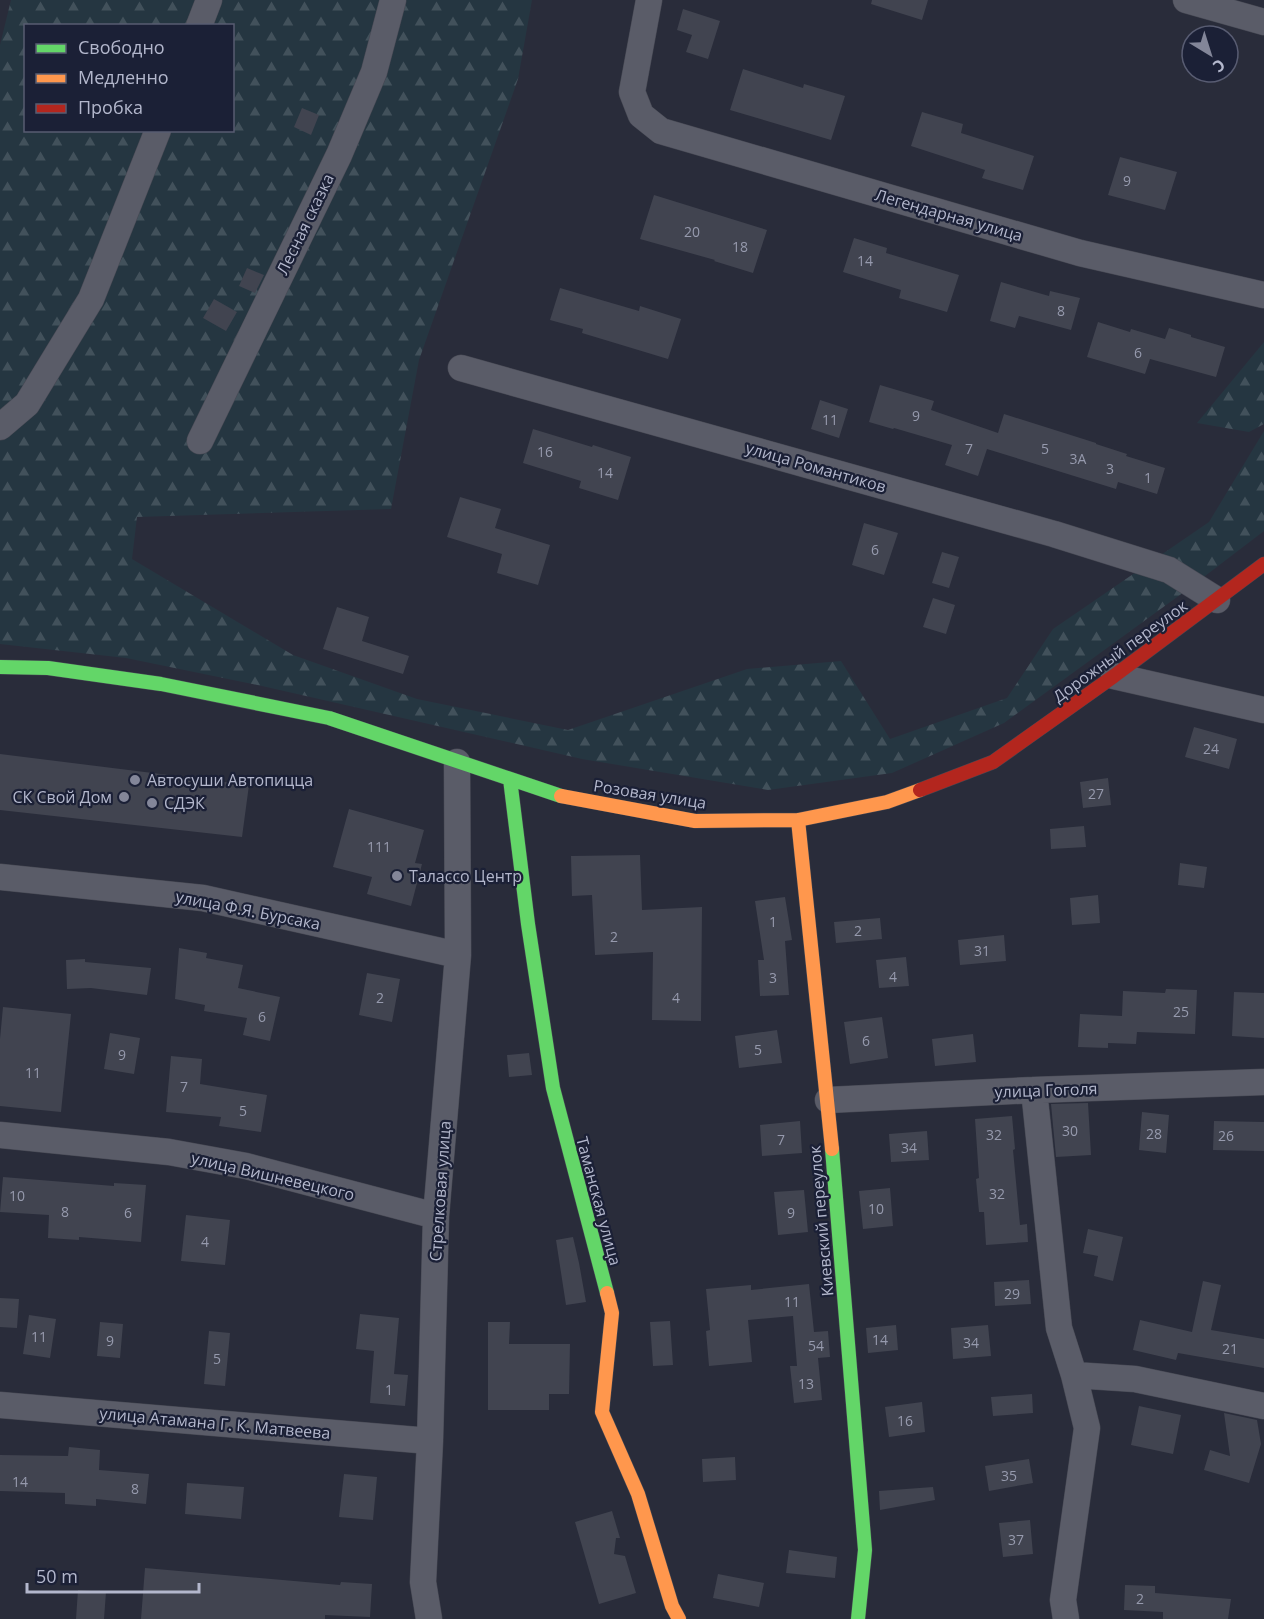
<svg xmlns="http://www.w3.org/2000/svg" width="1264" height="1619" font-family="'Open Sans',sans-serif">
	<defs>
		<pattern id="forest-firs" width="22" height="20" patternUnits="userSpaceOnUse" patternTransform="scale(1.5)"><rect width="22" height="20" fill="#253641"/><path d="M5 1l3.5 6h-7zM16 11l3.5 6h-7z" fill="#42515b"/></pattern>
	</defs>
	<rect width="100%" height="100%" fill="#292c3a"/>
	<path fill="url(#forest-firs)" fill-rule="evenodd" d="M11 0H532L518 79 419 360 391 509 137 517 132 559 293 655 417 699 568 730 747 669 841 661 890 739 1007 698 1053 629 1209 522 1264 431V531L1184 592 1004 723 892 773 768 790 582 759 262 686 126 658 0 644V45ZM26 26H232V130H26Z
		M1264 342V424L1249 432 1197 423Z"/>
	<path fill="#414450" d="M872 0H928L922 20 871 4Z
		M683 9 720 21 708 59 686 52 692 35 677 30Z
		M743 69 803 88 804 84 845 96 831 140 730 110Z
		M302 108 319 115 311 135 294 127Z
		M922 112 963 124 961 133 1034 156 1023 190 982 178 985 170 911 146Z
		M1120 157 1177 172 1165 210 1108 195Z
		M654 195 767 230 753 273 714 261 715 260 640 239Z
		M854 238 887 248 886 253 959 275 947 312 899 298 901 290 843 272Z
		M247 268 264 275 255 293 239 286Z
		M1001 282 1049 296 1050 291 1080 298 1071 330 1019 316 1015 328 990 321Z
		M560 288 639 311 640 306 681 319 668 359 582 333 583 329 550 320Z
		M214 299 237 312 226 331 203 318Z
		M1098 322 1130 332 1131 329 1165 339 1169 328 1191 335V337L1225 347 1216 377 1150 359 1145 374 1087 357Z
		M880 385 934 401 931 410 998 433 1004 414 1096 443V444L1127 454 1126 456 1165 468 1157 494 1118 482 1116 489 987 449 978 476 945 465 952 445 894 428 893 429 869 422Z
		M820 400 848 409 839 438 811 429Z
		M533 429 592 447 593 445 631 457 618 500 579 488 581 481 523 463Z
		M460 497 501 509 495 528 550 545 538 585 497 573 502 554 447 537Z
		M864 523 898 533 884 575 852 565Z
		M942 552 959 557 949 588 932 583Z
		M933 598 955 605 946 634 923 627Z
		M337 607 369 617 362 641 409 656 403 674 323 649Z
		M1194 727 1237 739 1229 769 1185 757Z
		M0 754 249 785 242 837 0 810Z
		M1108 778 1111 805 1083 808 1080 782Z
		M349 809 424 830 415 863 422 864 411 906 367 894 372 877 333 867Z
		M1084 826 1086 847 1051 849 1050 829Z
		M640 855 642 910 702 907 701 1021 652 1020 653 952 595 955 592 895 572 896 571 856Z
		M1180 863 1207 867 1204 888 1178 885Z
		M1098 895 1100 923 1072 925 1070 898Z
		M785 897 792 940 785 941 789 995 760 996 758 960H764L755 901Z
		M880 918 882 939 836 943 834 922Z
		M1004 935 1006 961 960 965 958 940Z
		M179 948 207 953 206 958 243 965 238 988 280 997 270 1041 243 1035 247 1018 204 1011 205 1005 175 999Z
		M906 957 909 986 879 988 876 960Z
		M85 959V962L151 968 147 995 91 988 67 989 66 960Z
		M367 973 400 979 392 1022 359 1015Z
		M1166 989 1197 990 1195 1034 1137 1032 1136 1044 1108 1043V1048L1078 1047 1080 1014 1122 1016 1123 991 1165 993Z
		M1234 992 1264 993V1038L1232 1036Z
		M3 1007 71 1014 61 1112 0 1106V1039Z
		M882 1017 888 1058 850 1064 844 1022Z
		M777 1030 782 1063 739 1068 735 1036Z
		M110 1033 140 1038 134 1074 104 1069Z
		M973 1034 976 1062 935 1066 932 1039Z
		M529 1053 532 1075 509 1077 507 1055Z
		M171 1056 202 1059 200 1084 267 1095 261 1132 219 1126 221 1117 166 1112Z
		M1088 1103 1091 1155 1056 1157 1051 1104Z
		M1142 1112 1169 1115 1166 1153 1139 1150Z
		M1012 1116 1015 1149 1013 1150 1020 1225 1027 1224 1028 1242 986 1245 984 1212H979L976 1179 979 1178 975 1119Z
		M800 1121 802 1153 762 1156 760 1125Z
		M1214 1121 1264 1122V1151L1213 1150Z
		M927 1131 929 1160 891 1162 889 1134Z
		M3 1177 114 1186V1183L146 1185 141 1242 79 1237V1240L48 1238 49 1215 0 1212Z
		M890 1188 893 1226 863 1229 859 1191Z
		M804 1190 808 1232 778 1235 774 1192Z
		M186 1215 230 1220 225 1265 181 1261Z
		M1088 1229 1123 1237 1113 1281 1094 1276 1098 1256 1083 1253Z
		M573 1237 579 1263 586 1302 566 1305 556 1240Z
		M1029 1280 1031 1304 995 1306 994 1282Z
		M1203 1281 1221 1285 1211 1330 1264 1339V1368L1178 1353 1176 1360 1133 1350 1140 1320 1192 1332Z
		M809 1284 814 1332 828 1331 830 1357 818 1358 822 1400 794 1403 790 1366H797L793 1316 748 1320 752 1362 709 1366 706 1331 710 1330 706 1289 751 1285V1290Z
		M0 1298 19 1299 17 1328 0 1327Z
		M360 1314 399 1318 394 1374 408 1375 405 1406 370 1403 374 1351 356 1349Z
		M29 1315 56 1319 50 1358 23 1354Z
		M670 1321 673 1365 653 1366 650 1322Z
		M100 1322 123 1324 120 1358 97 1356Z
		M488 1322H510L509 1344H570L569 1394H549V1410H488Z
		M896 1325 898 1350 868 1353 866 1328Z
		M988 1325 991 1356 953 1359 951 1328Z
		M209 1331 230 1333 225 1386 204 1384Z
		M1032 1394 1033 1413 993 1416 991 1397Z
		M922 1402 925 1432 889 1437 885 1407Z
		M1139 1406 1181 1415 1173 1454 1131 1445Z
		M1224 1413 1257 1420 1261 1444 1249 1483 1204 1470 1210 1450 1230 1456Z
		M69 1447 100 1450 99 1470 149 1474 146 1504 96 1499V1506L65 1504V1493L0 1491V1455L68 1456Z
		M735 1457 736 1480 703 1482 702 1459Z
		M1029 1459 1033 1483 989 1491 985 1466Z
		M344 1474 377 1477 373 1520 339 1517Z
		M187 1483 244 1487 241 1519 185 1514Z
		M933 1487 935 1500 880 1510 879 1491Z
		M612 1511 620 1538H616L614 1554 625 1556 636 1593 599 1604 575 1522Z
		M1030 1520 1033 1554 1003 1557 999 1523Z
		M789 1550 837 1557 835 1578 786 1573Z
		M145 1568 340 1585 341 1582 372 1584 370 1617 325 1615V1619H141Z
		M718 1574 764 1583 759 1607 713 1598Z
		M1125 1585 1155 1586V1593L1231 1599 1228 1619H1163V1612L1124 1610Z
		M78 1590 106 1592 104 1619H76Z"/>
	<g fill="none" stroke-linecap="round" stroke-linejoin="round">
		<defs>
			<path id="street" d="M649 0 632 92 641 115 661 131 1080 253 1264 295
				M1186 0 1264 22
				M199 26 209 0
				M461 368 1054 534 1169 570 1217 600
				M0 427 27 404 91 299 158 130
				M200 441 339 155 374 72 393 0
				M1114 676 1264 710
				M0 877 203 898 458 955
				M1034 1090 1059 1328 1074 1375 1087 1428 1063 1600 1066 1619
				M828 1100 1034 1090 1264 1082
				M0 1135 169 1152 246 1166 436 1216
				M1074 1375 1135 1379 1264 1406
				M0 1405 430 1441
				M429 1619 423 1582 430 1441 436 1216 458 955 457 762"/>
			<path id="fast" d="M0 667 48 668 161 684 329 718 561 796
				M510 779 528 924 553 1088 607 1293
				M832 1149 865 1550 858 1619"/>
			<path id="slow" d="M561 796 695 821 798 820 887 802 920 790
				M798 820 832 1149
				M607 1293 612 1313 602 1412 638 1494 672 1606 679 1619"/>
			<path id="jam" d="M920 790 993 762 1114 676 1264 564"/>
		</defs>
		<use href="#street" stroke="#464853" stroke-width="27"/>
		<use href="#fast" stroke="#464853" stroke-width="15"/>
		<use href="#slow" stroke="#464853" stroke-width="15"/>
		<use href="#jam" stroke="#464853" stroke-width="15"/>
		<use href="#street" stroke="#5a5c68" stroke-width="26"/>
		<use href="#fast" stroke="#63d668" stroke-width="14"/>
		<use href="#slow" stroke="#ff974d" stroke-width="14"/>
		<use href="#jam" stroke="#b3261e" stroke-width="14"/>
	</g>
	<g fill="#838699" stroke="#1b2036" stroke-width="2">
		<circle cx="135" cy="780" r="6"/>
		<circle cx="124" cy="797" r="6"/>
		<circle cx="152" cy="803" r="6"/>
		<circle cx="397" cy="876" r="6"/>
	</g>
	<g text-anchor="middle" dominant-baseline="central" stroke-width="4.5" stroke-linejoin="round" paint-order="stroke">
		<g font-size="14" fill="#969aad">
			<text x="1127" y="180">9</text>
			<text x="692" y="231">20</text>
			<text x="740" y="246">18</text>
			<text x="865" y="260">14</text>
			<text x="1061" y="310">8</text>
			<text x="1138" y="352">6</text>
			<text x="916" y="415">9</text>
			<text x="830" y="419">11</text>
			<text x="969" y="448">7</text>
			<text x="1045" y="448">5</text>
			<text x="545" y="451">16</text>
			<text x="1078" y="458">3А</text>
			<text x="1110" y="468">3</text>
			<text x="605" y="472">14</text>
			<text x="1148" y="477">1</text>
			<text x="875" y="549">6</text>
			<text x="1211" y="748">24</text>
			<text x="1096" y="793">27</text>
			<text x="379" y="846">111</text>
			<text x="773" y="921">1</text>
			<text x="858" y="930">2</text>
			<text x="614" y="936">2</text>
			<text x="982" y="950">31</text>
			<text x="893" y="976">4</text>
			<text x="773" y="977">3</text>
			<text x="380" y="997">2</text>
			<text x="676" y="997">4</text>
			<text x="1181" y="1011">25</text>
			<text x="262" y="1016">6</text>
			<text x="866" y="1040">6</text>
			<text x="758" y="1049">5</text>
			<text x="122" y="1054">9</text>
			<text x="33" y="1072">11</text>
			<text x="184" y="1086">7</text>
			<text x="243" y="1110">5</text>
			<text x="1070" y="1130">30</text>
			<text x="1154" y="1133">28</text>
			<text x="994" y="1134">32</text>
			<text x="1226" y="1135">26</text>
			<text x="781" y="1139">7</text>
			<text x="909" y="1147">34</text>
			<text x="997" y="1193">32</text>
			<text x="17" y="1195">10</text>
			<text x="876" y="1208">10</text>
			<text x="65" y="1211">8</text>
			<text x="128" y="1212">6</text>
			<text x="791" y="1212">9</text>
			<text x="205" y="1241">4</text>
			<text x="1012" y="1293">29</text>
			<text x="792" y="1301">11</text>
			<text x="39" y="1336">11</text>
			<text x="880" y="1339">14</text>
			<text x="110" y="1340">9</text>
			<text x="971" y="1342">34</text>
			<text x="816" y="1345">54</text>
			<text x="1230" y="1348">21</text>
			<text x="217" y="1358">5</text>
			<text x="806" y="1383">13</text>
			<text x="389" y="1389">1</text>
			<text x="905" y="1420">16</text>
			<text x="1009" y="1475">35</text>
			<text x="20" y="1481">14</text>
			<text x="135" y="1488">8</text>
			<text x="1016" y="1539">37</text>
			<text x="1140" y="1598">2</text>
		</g>
		<g font-size="16" fill="#b3b7cc" stroke="#1b2036">
			<text transform="translate(949 215) rotate(16)">Легендарная улица</text>
			<text transform="translate(305 224) rotate(-64)">Лесная сказка</text>
			<text transform="translate(816 467) rotate(16)">улица Романтиков</text>
			<text transform="translate(1120 651) rotate(-36)">Дорожный переулок</text>
			<text transform="translate(650 794) rotate(9)">Розовая улица</text>
			<text transform="translate(248 910) rotate(11)">улица Ф.Я. Бурсака</text>
			<text transform="translate(1046 1090) rotate(-2)">улица Гоголя</text>
			<text transform="translate(273 1176) rotate(13)">улица Вишневецкого</text>
			<text transform="translate(440 1191) rotate(-86)">Стрелковая улица</text>
			<text transform="translate(599 1201) rotate(75)">Таманская улица</text>
			<text transform="translate(821 1221) rotate(-95)">Киевский переулок</text>
			<text transform="translate(215 1423) rotate(5)">улица Атамана Г. К. Матвеева</text>
		</g>
		<g font-size="16" fill="#b3b7cc" stroke="#1b2036" text-anchor="start">
			<text x="147" y="780">Автосуши Автопицца</text>
			<text x="112" y="797" text-anchor="end">СК Свой Дом</text>
			<text x="164" y="803">СДЭК</text>
			<text x="409" y="876">Талассо Центр</text>
		</g>
	</g>
	<rect x="24" y="24" width="210" height="108" fill="#1b2036" stroke="#585c72" stroke-width="1.5"/>
	<rect x="36" y="44" width="30" height="9" fill="#63d668" stroke="#585c72" stroke-width="1.5"/>
	<text x="78" y="54" font-size="18" fill="#b3b7cc">Свободно</text>
	<rect x="36" y="74" width="30" height="9" fill="#ff974d" stroke="#585c72" stroke-width="1.5"/>
	<text x="78" y="84" font-size="18" fill="#b3b7cc">Медленно</text>
	<rect x="36" y="104" width="30" height="9" fill="#b3261e" stroke="#585c72" stroke-width="1.5"/>
	<text x="78" y="114" font-size="18" fill="#b3b7cc">Пробка</text>
	<g transform="translate(1210 54) rotate(142)"><circle r="28" fill="#1b2036" stroke="#585c72" stroke-width="1.5"/>
	<path d="M0-4.5L10 22L0 15L-10 22Z" fill="#838699"/>
	<text y="-9" font-size="16" font-weight="bold" text-anchor="middle" fill="#b3b7cc">С</text>
	</g>
	<path d="M27 1583v9h172v-9" fill="none" stroke="#b3b7cc" stroke-width="3"/>
	<text x="36" y="1583" font-size="18" fill="#b3b7cc" stroke="#1b2036" stroke-width="4.5" paint-order="stroke">50 m</text>
</svg>
